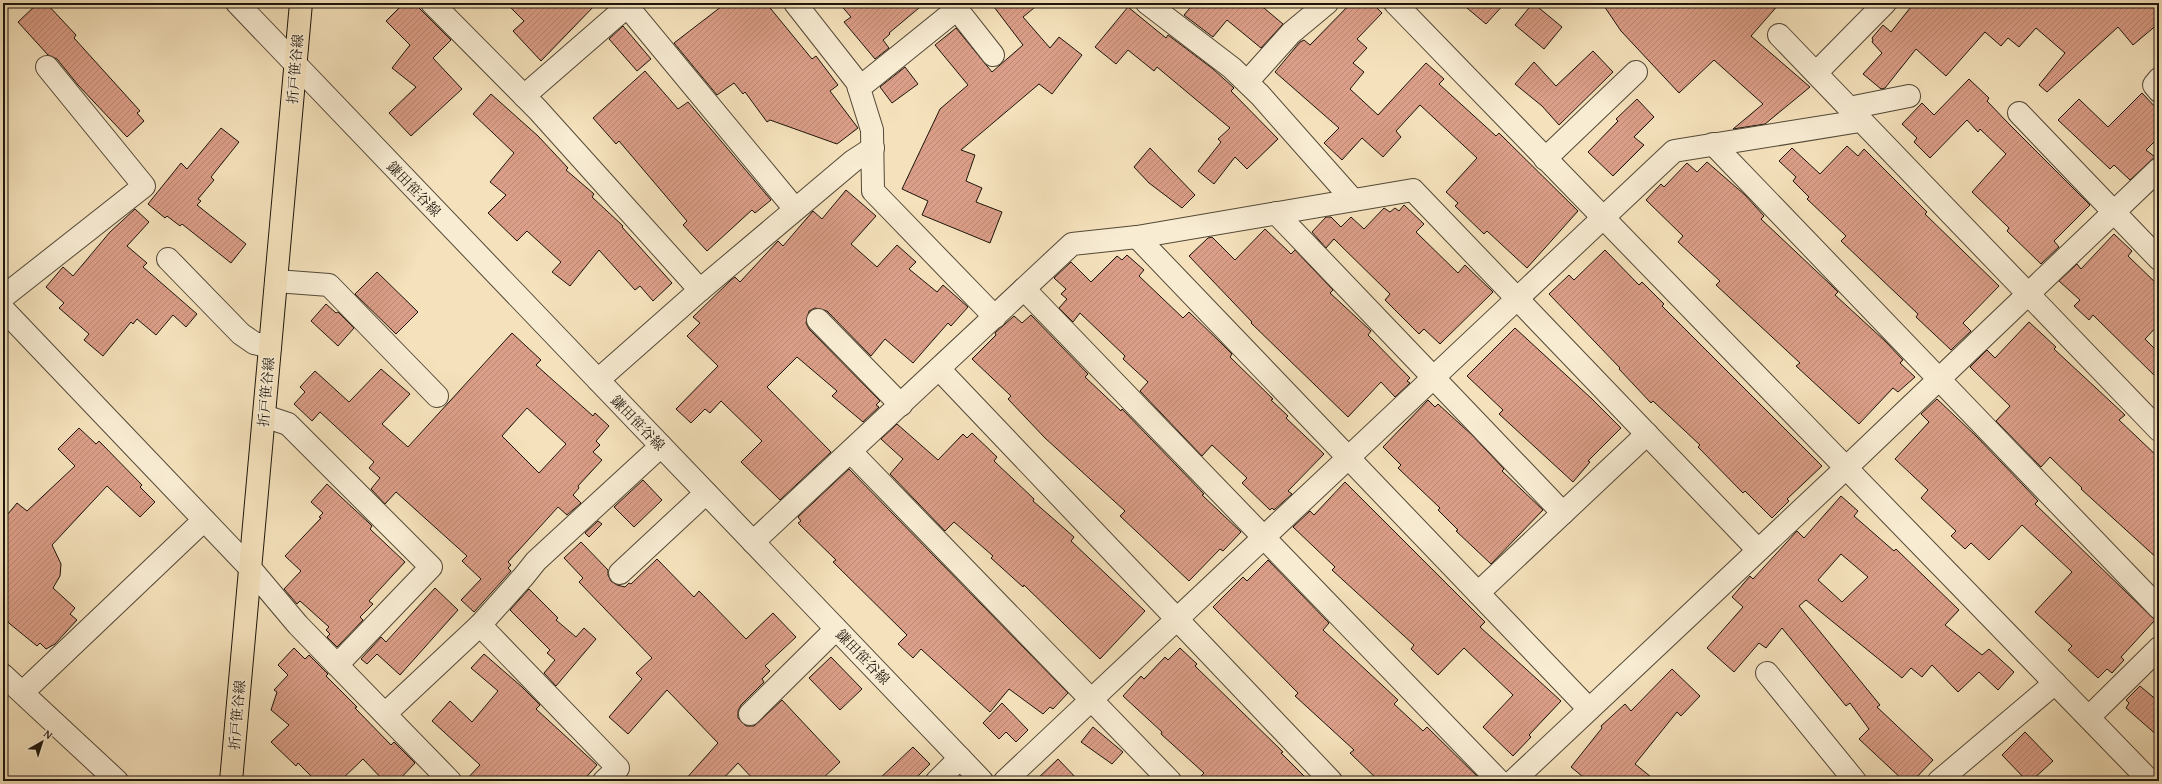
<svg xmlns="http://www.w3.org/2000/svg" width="2162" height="784" font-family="'Gentium Book Plus','Noto Serif JP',serif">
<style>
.building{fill:url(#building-hatch);stroke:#1d150b;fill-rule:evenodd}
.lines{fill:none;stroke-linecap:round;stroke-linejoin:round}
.minor-casing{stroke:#534837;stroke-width:24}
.major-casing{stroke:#1d150b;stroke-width:24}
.minor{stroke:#f8ecd3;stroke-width:22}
.major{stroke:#f5e2bc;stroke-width:22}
.labels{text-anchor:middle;stroke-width:3;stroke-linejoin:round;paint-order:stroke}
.street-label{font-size:14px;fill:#1d150b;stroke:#f8ecd3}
</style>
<defs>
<pattern id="building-hatch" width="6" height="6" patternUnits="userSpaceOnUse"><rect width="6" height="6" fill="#db9e88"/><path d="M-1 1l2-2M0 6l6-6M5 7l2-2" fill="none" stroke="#bc8774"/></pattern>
</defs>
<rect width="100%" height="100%" fill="#f5e2bc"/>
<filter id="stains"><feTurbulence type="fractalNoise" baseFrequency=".005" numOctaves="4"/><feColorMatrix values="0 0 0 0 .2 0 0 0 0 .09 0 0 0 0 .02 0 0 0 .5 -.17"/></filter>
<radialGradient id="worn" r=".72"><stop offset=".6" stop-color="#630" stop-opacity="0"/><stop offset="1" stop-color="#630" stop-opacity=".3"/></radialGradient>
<!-- building -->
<g class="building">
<polygon points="38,3 46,3 76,35 74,38 140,111 137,113 144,121 127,137 78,85 57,59 48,55 18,22"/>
<polygon points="404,3 414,3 451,40 433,58 462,89 411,136 389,113 416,87 392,68 410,45 386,21"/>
<polygon points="506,3 597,3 541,61 513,31 524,21"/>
<polygon points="726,3 766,3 812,59 816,56 838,85 830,91 858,128 837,144 770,120 767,122 745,92 743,94 734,83 717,95 674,43"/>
<polygon points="839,3 925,3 889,33 890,34 883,40 889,48 875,59 844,22 851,17"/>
<polygon points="991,3 1040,3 1023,17 1050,48 1059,37 1082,55 1052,94 1039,84 961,150 975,155 966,181 982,188 976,202 1002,212 990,243 922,215 928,201 902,189 940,109 968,85 935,45 956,28 992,72 1023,45"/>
<polygon points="1194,3 1258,3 1283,24 1261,48 1227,20 1213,37 1184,15"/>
<polygon points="1351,3 1372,3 1382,13 1357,39 1367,48 1353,63 1364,72 1350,89 1378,115 1426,63 1444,79 1439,84 1496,136 1499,133 1578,211 1527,268 1487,231 1484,234 1455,206 1458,203 1446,192 1477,158 1420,105 1396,131 1401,137 1383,157 1362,138 1342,160 1324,143 1339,128 1275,72 1300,42 1304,40 1310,45"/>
<polygon points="1461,3 1505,3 1486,24"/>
<polygon points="1533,3 1562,27 1544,49 1515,25"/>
<polygon points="1602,3 1780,3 1751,36 1810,87 1765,124 1733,129 1763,104 1714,60 1679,93 1621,31"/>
<polygon points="1914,3 2159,3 2159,23 2133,45 2118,27 2047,92 2039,85 2065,53 2036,28 2019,47 2008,38 2001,46 1985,32 1946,76 1916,49 1885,88 1881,89 1863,74 1882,53 1872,42 1873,40 1872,38 1883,25 1891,32"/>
<polygon points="1128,7 1166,38 1168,35 1213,69 1234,88 1231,91 1278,139 1247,169 1235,157 1214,184 1198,171 1221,142 1218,139 1230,128 1157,67 1154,71 1128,50 1116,64 1095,47"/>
<polygon points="623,26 651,59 637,71 609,39"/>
<polygon points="1593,51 1613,72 1559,125 1542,106 1515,84 1534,62 1556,86"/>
<polygon points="905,67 918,84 892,103 880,87"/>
<polygon points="645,71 678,109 688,102 771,200 755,213 752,210 707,251 683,225 687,221 619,141 616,144 593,118"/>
<polygon points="1969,79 1989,98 1987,101 2009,124 2090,205 2054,241 2059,247 2041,264 2007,231 2009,228 1972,192 2006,154 1980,129 1978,132 1967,120 1930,158 1914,142 1917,138 1902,124 1922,103 1934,115"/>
<polygon points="2142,93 2159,111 2159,137 2146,150 2155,157 2130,180 2114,165 2110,169 2058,120 2079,99 2108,127"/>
<polygon points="491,94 538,136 568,168 566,170 594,194 592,197 623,226 622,227 672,283 653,301 640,286 635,290 599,250 570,286 552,272 561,262 527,231 517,241 488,213 506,195 490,182 514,153 473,114"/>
<polygon points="1637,99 1654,117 1634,137 1644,145 1613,176 1588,152 1618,121 1616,119"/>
<polygon points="221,128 239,142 211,177 214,180 198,199 201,201 197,205 246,244 231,263 182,224 180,226 167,216 165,218 148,204 181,163 187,169"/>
<polygon points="1847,146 1858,156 1864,149 1927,212 1925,214 1999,286 1963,323 1971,331 1951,350 1916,317 1918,314 1841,241 1846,236 1807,199 1809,197 1793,181 1796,177 1779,161 1792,148 1820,174"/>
<polygon points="1150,148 1195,195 1182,208 1149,183 1134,167"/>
<polygon points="1707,162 1745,195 1764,216 1761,219 1831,285 1838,292 1835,295 1885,341 1903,360 1900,363 1915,377 1898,392 1893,388 1859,424 1796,366 1800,363 1716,285 1720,281 1678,242 1683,236 1646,200 1661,184 1664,187 1687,163 1697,172"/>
<polygon points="846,190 876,216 851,244 877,267 897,245 916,262 909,269 937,292 943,285 968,307 951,326 948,323 913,363 885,339 871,356 827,311 815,308 809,311 806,323 809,329 880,401 876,405 879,407 863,422 832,396 837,391 797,357 767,387 831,452 780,500 741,462 762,441 721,401 710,413 705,409 691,423 676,409 718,366 687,336 700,323 693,317 731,280 735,277 740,282 778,241 783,246 813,211 822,219"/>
<polygon points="1404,205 1424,224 1416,232 1458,273 1465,265 1493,292 1440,344 1424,329 1419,334 1385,300 1390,294 1334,239 1326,248 1312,232 1326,217 1331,217 1341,227 1351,217 1364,229 1384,208 1390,212 1395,208 1399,211"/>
<polygon points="135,209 149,222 127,246 147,263 143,267 197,314 186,327 173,315 156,335 137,319 133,324 131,322 103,356 84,340 89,334 59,308 64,303 46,287 63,267 73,276 110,232"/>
<polygon points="1265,229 1291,254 1295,250 1333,290 1330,293 1371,331 1368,335 1410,378 1407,381 1410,383 1395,397 1381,382 1348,417 1251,323 1252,322 1189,256 1208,238 1212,237 1235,260"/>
<polygon points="2114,234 2132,251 2128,256 2159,286 2159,324 2145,339 2159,353 2159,380 2093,315 2089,320 2074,306 2080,300 2059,281 2077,264 2081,269"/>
<polygon points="1605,250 1639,285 1642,282 1664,304 1662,306 1822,466 1787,499 1789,501 1772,518 1745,491 1743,493 1698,447 1700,445 1653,401 1651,403 1619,369 1620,368 1549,294 1569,275 1574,280"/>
<polygon points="1127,255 1144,270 1139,276 1183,318 1189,312 1220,342 1232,354 1230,357 1273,399 1271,400 1288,416 1286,418 1324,454 1288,491 1292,494 1274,510 1272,508 1270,510 1242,483 1247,478 1212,445 1202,456 1140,391 1148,382 1123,359 1125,356 1080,313 1073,322 1059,308 1067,299 1061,294 1066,289 1054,278 1071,262 1091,282 1117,256 1122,260"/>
<polygon points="377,272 418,312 396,334 355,294"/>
<polygon points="326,304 336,313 338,312 354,328 338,346 311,321"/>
<polygon points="1031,315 1088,374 1085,377 1121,411 1122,409 1204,494 1202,495 1241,532 1223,551 1220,549 1189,581 1120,516 1125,511 1045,438 1008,399 1011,396 972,359 996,335 995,333 1014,316 1022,323"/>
<polygon points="2029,322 2056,347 2054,349 2125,415 2119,420 2159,458 2159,560 2081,489 2082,488 2050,457 2041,467 1996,421 2010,406 1970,367 1987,350 1995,358"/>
<polygon points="1515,328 1592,399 1621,428 1588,461 1590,462 1573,482 1499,414 1503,410 1467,376"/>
<path d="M512 333 541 360 536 365 593 416 595 413 609 426 596 441 600 445 593 452 602 460 578 486 579 488 573 495 581 503 567 515 558 507 508 562 511 565 508 568 511 571 474 612 461 600 481 579 462 561 467 556 396 492 385 504 371 489 380 478 369 468 374 462 320 412 312 421 294 404 305 392 300 387 315 371 349 402 381 369 410 394 382 424 408 447ZM527 408 566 444 539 473 502 436Z"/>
<polygon points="1937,399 1976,436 2024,486 2038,501 2035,504 2155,620 2121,657 2124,660 2112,673 2107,669 2098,678 2068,650 2072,646 2035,612 2072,572 2022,525 1989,560 1971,543 1965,549 1951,536 1956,531 1921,498 1928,490 1895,459 1929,422 1921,414"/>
<polygon points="1428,400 1435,407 1438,404 1472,435 1504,469 1502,471 1543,510 1491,564 1456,531 1458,530 1438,510 1440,508 1398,468 1401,465 1383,447"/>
<polygon points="897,424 938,460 963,434 967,438 972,433 997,457 994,461 1034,499 1033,501 1074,537 1071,541 1145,611 1100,659 1024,585 1023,587 991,558 993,556 954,522 945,531 890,474 903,459 881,439"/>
<polygon points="79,428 96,444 99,441 142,485 140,487 155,502 140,517 107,486 52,545 61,564 60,576 53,588 75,608 70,614 77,620 55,644 46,649 40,643 37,646 10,624 3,616 3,520 17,503 27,511 75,466 58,449"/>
<polygon points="849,469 1068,693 1053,709 1050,707 1043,714 1009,689 990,712 921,649 913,658 898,644 907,635 833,562 836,560 798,523 801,521 798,517"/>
<polygon points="643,480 662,500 634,527 614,507"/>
<polygon points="1345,482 1485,622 1480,627 1561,701 1529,735 1531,737 1513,756 1483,727 1513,695 1464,648 1438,675 1411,649 1414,645 1332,570 1335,567 1293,527 1310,511 1314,515"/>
<polygon points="327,484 368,522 372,526 370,529 405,562 369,601 373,604 360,617 363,620 337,647 327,637 330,634 326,630 329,627 300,601 297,604 284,589 301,571 285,556 321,518 319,517 323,513 311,502"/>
<path d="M1841 496 1858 511 1854 516 1894 551 1896 549 1959 610 1945 625 1982 655 1989 649 2014 672 1998 690 1979 672 1958 692 1932 665 1922 677 1911 668 1902 678 1806 600 1799 606 1880 705 1877 707 1933 760 1913 781H1904L1859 739 1869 729 1850 703 1846 706 1782 628 1766 648 1759 643 1734 672 1707 648 1743 607 1732 597 1750 576 1753 579 1797 531 1804 538ZM1841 554 1868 577 1842 602 1818 580Z"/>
<polygon points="598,521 602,524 589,537 585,533"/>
<polygon points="581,542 608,570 608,575 611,581 617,585 625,587 629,583 631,584 657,559 694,597 699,591 746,639 773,613 796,637 765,666 770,671 762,679 764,682 741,705 738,711 738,718 746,726 754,726 782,700 840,762 820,781 755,781 738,763 721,781 684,781 718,743 667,690 628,734 609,717 642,679 636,673 652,658 579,582 583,578 564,558"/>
<polygon points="1268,560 1329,623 1323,630 1398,700 1394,704 1423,731 1427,727 1482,781 1379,781 1350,753 1354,750 1295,696 1298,693 1213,607 1243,577 1247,581"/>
<polygon points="435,588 458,610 400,675 377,654 367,664 361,659 381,637 386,642"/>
<polygon points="529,589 558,618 556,620 576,637 584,628 596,639 556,686 544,673 555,660 547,653 550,650 510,610"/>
<polygon points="294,648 305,659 309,655 328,674 326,676 357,707 355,708 391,745 394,742 415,763 398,781 384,781 363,759 340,781 316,781 298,763 296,766 271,742 289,725 271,710 277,692 274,690 288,675 278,665"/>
<polygon points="1180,648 1197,664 1195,666 1283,752 1281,753 1309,781 1196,781 1204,773 1161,734 1162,732 1123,696 1141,676 1144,679 1165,657 1168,660"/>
<polygon points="484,654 522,687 540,705 536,709 597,765 583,781 465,781 480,765 432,721 450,701 472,722 498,691 471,668"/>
<polygon points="831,657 862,689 840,710 809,678"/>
<polygon points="1672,669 1700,696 1681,716 1677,712 1635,764 1656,781 1588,781 1571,767 1602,728 1601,726 1625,704 1631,711"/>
<polygon points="2140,686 2159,702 2159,737 2126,708 2129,703 2126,700"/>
<polygon points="1002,703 1028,730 1016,742 1006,732 999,739 983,723"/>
<polygon points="1093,727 1123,752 1112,764 1081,742"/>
<polygon points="2025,732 2053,761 2031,781 2027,781 2002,755"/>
<polygon points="913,747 930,764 913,781 877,781"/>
<polygon points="1058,759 1079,781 1035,781"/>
</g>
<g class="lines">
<defs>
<g id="minor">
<polyline points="237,3 982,781"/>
<polyline points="432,3 538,110 700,290"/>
<polyline points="795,3 857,82 872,130 873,191 995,317"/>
<polyline points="952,3 993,55"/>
<polyline points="1147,3 1232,68 1260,95 1353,200"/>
<polyline points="1395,3 2150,781"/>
<polyline points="627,6 795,209"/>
<polyline points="1779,35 2159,430"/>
<polyline points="1816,73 1885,3"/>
<polyline points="2159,79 2154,85 2159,91"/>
<polyline points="1247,82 1291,33 1327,3"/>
<polyline points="859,88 957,9"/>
<polyline points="524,96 631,3"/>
<polyline points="1849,108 1909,96"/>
<polyline points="2019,113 2159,259"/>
<polyline points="1713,144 2159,608"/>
<polyline points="1545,159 1636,72"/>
<polyline points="1276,213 1563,513"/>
<polyline points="1137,237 1589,709"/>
<polyline points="168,259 241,334 254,343 270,347"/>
<polyline points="276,281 329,285 437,396"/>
<polyline points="1024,289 1499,781"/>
<polyline points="3,297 144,186 47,67"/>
<polyline points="3,309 250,568 298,625 450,781"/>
<polyline points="818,320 901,405"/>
<polyline points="939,369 1331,781"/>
<polyline points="598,380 700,290 853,161 873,148"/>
<polyline points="264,416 288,424 431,567 337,665"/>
<polyline points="851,452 1170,781"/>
<polyline points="753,542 1072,244 1137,237 1413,190 1758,550"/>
<polyline points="620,573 706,493"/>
<polyline points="1478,593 1647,434"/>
<polyline points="480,625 524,576 536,561 661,446"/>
<polyline points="1767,673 1855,781"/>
<polyline points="3,675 117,781"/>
<polyline points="23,692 204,520"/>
<polyline points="385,714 480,625 618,768 604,781"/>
<polyline points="750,714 836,629"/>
<polyline points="2089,717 2159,648"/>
<polyline points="937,781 960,758"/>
<polyline points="1005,781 1674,151 1860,121"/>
<polyline points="1513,781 1847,467 2159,169"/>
<polyline points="1939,781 2055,683"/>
</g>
<polyline id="major" points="231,781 301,3"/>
</defs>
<!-- minor casing -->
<use href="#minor" class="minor-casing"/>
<!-- major casing -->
<use href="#major" class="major-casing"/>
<!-- minor -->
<use href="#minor" class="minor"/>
<!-- major -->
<use href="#major" class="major"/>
</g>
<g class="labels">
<!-- street labels -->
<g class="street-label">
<text transform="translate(295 69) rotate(-85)" y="5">折戸笹谷線</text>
<text transform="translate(414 189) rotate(46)" y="5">鎌田笹谷線</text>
<text transform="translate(266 392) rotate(-85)" y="5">折戸笹谷線</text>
<text transform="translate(638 423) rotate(46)" y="5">鎌田笹谷線</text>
<text transform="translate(863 657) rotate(46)" y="5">鎌田笹谷線</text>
<text transform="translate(237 715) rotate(-85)" y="5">折戸笹谷線</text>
</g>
</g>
<!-- margin -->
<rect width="2162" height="784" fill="none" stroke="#f5e2bc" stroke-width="16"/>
<rect x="4" y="4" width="2154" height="776" fill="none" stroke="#1d150b" stroke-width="2"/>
<rect x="8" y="8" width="2146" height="768" fill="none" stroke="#1d150b"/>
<!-- north arrow -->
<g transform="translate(42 742) rotate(39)" stroke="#f8ecd3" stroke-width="3" paint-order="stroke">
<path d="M0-3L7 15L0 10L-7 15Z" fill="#1d150b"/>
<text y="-6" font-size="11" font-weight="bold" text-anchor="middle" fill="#1d150b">N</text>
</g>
<rect width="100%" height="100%" filter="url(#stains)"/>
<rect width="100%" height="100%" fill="url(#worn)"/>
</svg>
